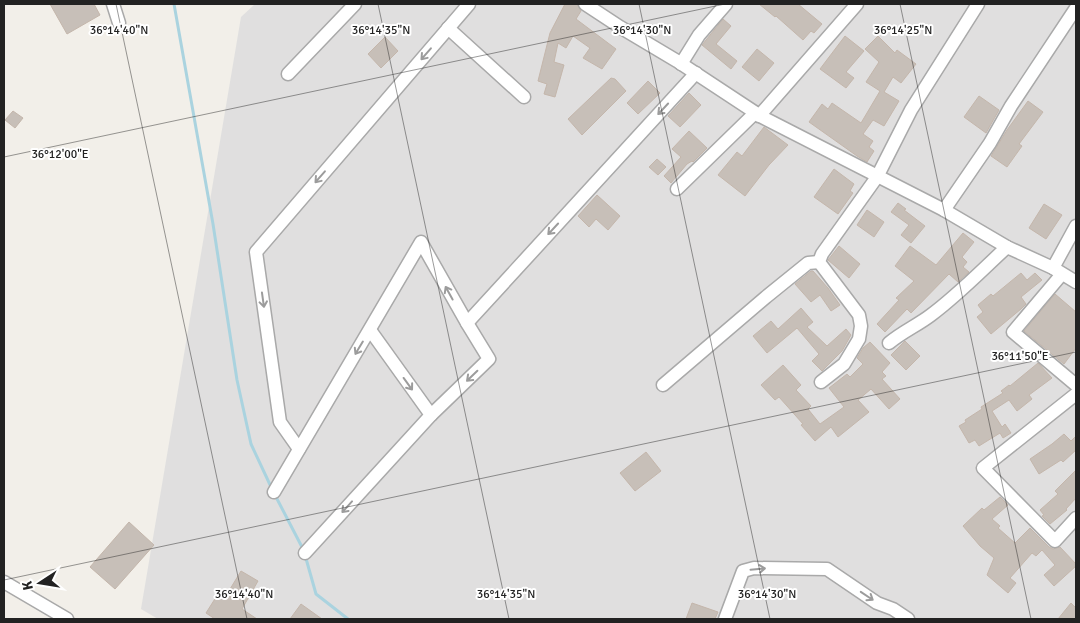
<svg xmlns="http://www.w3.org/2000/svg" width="1080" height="623" font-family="Signika,sans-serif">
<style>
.residential{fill:#e0dfdf}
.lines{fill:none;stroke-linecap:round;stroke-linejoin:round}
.stream{stroke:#aad3df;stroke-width:3}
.building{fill:#c7bfb8;stroke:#c4b6ab}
.minor-casing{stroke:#a9a9a9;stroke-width:15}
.minor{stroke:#fff;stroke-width:12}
.oneway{stroke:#9c9c9c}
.ticks{fill:none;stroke:#222;stroke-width:1;stroke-opacity:0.45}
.ticks-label{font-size:12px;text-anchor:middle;fill:#222;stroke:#fff;stroke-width:4;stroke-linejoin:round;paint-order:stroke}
</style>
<rect width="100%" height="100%" fill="#f2efe9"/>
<!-- residential -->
<polygon class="residential" points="255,4 1076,4 1076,619 158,619 141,609 241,17"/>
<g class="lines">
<!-- stream -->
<g class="stream">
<polyline points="174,4 213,224 237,380 251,444 272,489"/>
<polyline points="275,495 303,549"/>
<polyline points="305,555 316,594 348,619"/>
</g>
</g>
<!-- building -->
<g class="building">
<polygon points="50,4 94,4 100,15 67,34"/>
<polygon points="565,4 577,4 581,11 576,19 616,49 602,69 583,58 590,48 573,36 566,48 558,43 554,62 564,65 555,97 544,94 547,84 538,81 550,33"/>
<polygon points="759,4 798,4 822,24 814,33 811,31 803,40 776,16 775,17"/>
<polygon points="723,19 731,26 716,44 737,61 731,69 702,45"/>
<polygon points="845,36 864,51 846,72 854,78 846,88 820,69"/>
<polygon points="878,36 895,53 897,50 916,64 901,83 893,77 884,92 899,101 884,126 873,120 863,134 873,141 869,147 874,151 867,162 857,156 809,122 822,104 828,109 832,103 861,123 880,91 866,82 879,62 865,49"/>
<polygon points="385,37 398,51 381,68 368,54"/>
<polygon points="757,49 774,63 759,81 742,67"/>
<polygon points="611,78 615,79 626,91 582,135 568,119"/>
<polygon points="648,81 660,93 638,114 627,103"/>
<polygon points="689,93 701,105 680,127 668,116"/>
<polygon points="979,96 999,110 986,133 964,117"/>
<polygon points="1028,101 1043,112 1019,144 1022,146 1007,167 991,156 1007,130"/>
<polygon points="13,111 23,118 15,128 5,120"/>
<polygon points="764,127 788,145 769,165 745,196 718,175 737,152 742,156"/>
<polygon points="689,131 707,148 693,162 692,161 687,164 671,183 664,176 681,157 672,149"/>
<polygon points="657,159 666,167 658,175 649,167"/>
<polygon points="834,169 854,184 850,191 853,193 838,214 814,197"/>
<polygon points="597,195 620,216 608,230 596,219 589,227 578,216"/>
<polygon points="898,203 906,209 904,210 925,226 911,243 901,235 909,225 891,212"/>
<polygon points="1044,204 1062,215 1046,239 1029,228"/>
<polygon points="867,210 884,222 874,237 857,225"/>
<polygon points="963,233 974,242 962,257 967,262 963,267 969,272 958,282 949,274 911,313 907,309 885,332 877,324 899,300 896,298 914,281 895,266 910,246 936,265"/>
<polygon points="839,246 860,264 849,278 828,260"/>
<polygon points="811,271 813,271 828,288 840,305 831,311 820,295 811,302 795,284"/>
<polygon points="1021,273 1027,280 1035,273 1042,280 1021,297 1026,304 1021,309 991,334 977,317 983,312 978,305 991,294 993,296"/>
<polygon points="1055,294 1076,312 1076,348 1064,364 1024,331"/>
<polygon points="801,308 813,322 807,327 827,346 846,329 851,335 842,351 822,371 812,361 819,354 797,328 767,353 753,336 771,321 778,329"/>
<polygon points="905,341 920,356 906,370 891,355"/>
<polygon points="870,342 890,363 882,372 886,376 882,379 900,399 889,409 871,389 858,400 869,412 838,437 831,427 815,441 801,425 803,424 779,397 775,400 761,385 783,365 801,385 796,390 811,406 808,409 820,424 844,407 829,388 847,374 850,377 863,364 857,358 863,348"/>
<polygon points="1038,363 1052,378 1029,395 1032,399 1017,411 1009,400 992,411 1002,427 1005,424 1011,433 1003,438 1000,433 979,446 975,440 969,443 959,426 966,422 965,420 982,409 981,407 1003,393 1001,391 1009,385 1010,386"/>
<polygon points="1064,434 1071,441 1076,436 1076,450 1063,462 1061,460 1039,474 1030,459 1052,444"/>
<polygon points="646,452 661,471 635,491 620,473"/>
<polygon points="1076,470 1076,498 1066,509 1067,510 1050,524 1042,516 1044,515 1040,510 1058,494 1055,491"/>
<polygon points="1000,497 1008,505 992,519 1000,526 998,528 1015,543 1030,528 1049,547 1053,549 1060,547 1076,564 1076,566 1054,586 1044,575 1055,565 1042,550 1036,556 1032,553 1010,578 1016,583 1008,593 987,575 994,558 980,546 963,526 982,508 984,510"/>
<polygon points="129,522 154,545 115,589 90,567"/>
<polygon points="241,571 258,581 242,609 257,619 215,619 206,613 218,594 224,599"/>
<polygon points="692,603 718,612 715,619 686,619"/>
<polygon points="1071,603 1076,608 1076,619 1058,619"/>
<polygon points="301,604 322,619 290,619"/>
</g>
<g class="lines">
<defs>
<g id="minor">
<polyline points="113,4 119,23"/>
<polyline points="585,4 620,27 677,61 762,117 944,210 1007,247 1053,268 1076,282"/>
<polyline points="448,28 524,97"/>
<polyline points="681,64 699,35 726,4"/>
<polyline points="288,74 355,4"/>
<polyline points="759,116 857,4"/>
<polyline points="677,189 755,113"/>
<polyline points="944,210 990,143 1011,106 1076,8"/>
<polyline points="1053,268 1076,226"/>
<polyline points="1062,274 1013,332 1076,385"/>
<path d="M889 343C902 332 918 325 931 315 958 295 982 270 1007 247"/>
<polyline points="821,382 844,364 859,339 861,326 859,315 819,262 822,254 877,177 911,110 978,4"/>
<polyline points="663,385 766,297 808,263 819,262"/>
<polyline points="1076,394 983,468 1055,541 1076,518"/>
<polyline points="431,415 489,359 467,323"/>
<polyline points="299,449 280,422 256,252 469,4"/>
<polyline points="274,492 421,242 467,323 696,73"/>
<polyline points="305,553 431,415 370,330"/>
<polyline points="4,582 67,619"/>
<polyline points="725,619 743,571 754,568 827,569 877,603 893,609 908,619"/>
</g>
</defs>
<!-- minor casing -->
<use href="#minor" class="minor-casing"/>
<!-- minor -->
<use href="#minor" class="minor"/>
</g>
<!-- one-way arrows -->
<defs><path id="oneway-shaft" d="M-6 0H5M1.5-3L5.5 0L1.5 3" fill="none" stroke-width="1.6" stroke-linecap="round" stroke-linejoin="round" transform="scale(1.25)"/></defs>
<g class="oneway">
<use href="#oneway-shaft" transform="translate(426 54) rotate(131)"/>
<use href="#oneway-shaft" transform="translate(663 109) rotate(133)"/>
<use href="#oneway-shaft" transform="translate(320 177) rotate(131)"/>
<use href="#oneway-shaft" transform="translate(553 229) rotate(133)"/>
<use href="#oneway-shaft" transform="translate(449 293) rotate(-119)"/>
<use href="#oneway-shaft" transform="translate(263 300) rotate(82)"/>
<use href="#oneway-shaft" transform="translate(359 348) rotate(121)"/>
<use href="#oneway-shaft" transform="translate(472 376) rotate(136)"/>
<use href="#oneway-shaft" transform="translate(408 384) rotate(54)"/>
<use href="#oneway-shaft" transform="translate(347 507) rotate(132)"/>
<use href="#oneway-shaft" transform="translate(758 569) rotate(-5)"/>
<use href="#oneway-shaft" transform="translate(867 596) rotate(34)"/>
</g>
<!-- ticks -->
<path class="ticks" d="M116 4 247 619M378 4 509 619M639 4 770 619M900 4 1031 619M4 157 725 4M4 580 1076 352"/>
<g class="ticks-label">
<text x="119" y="34">36°14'40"N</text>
<text x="381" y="34">36°14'35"N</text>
<text x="642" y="34">36°14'30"N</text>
<text x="903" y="34">36°14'25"N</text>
<text x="60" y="158">36°12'00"E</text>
<text x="1020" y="360">36°11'50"E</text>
<text x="244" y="598">36°14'40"N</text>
<text x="506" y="598">36°14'35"N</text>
<text x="767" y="598">36°14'30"N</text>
</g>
<!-- border -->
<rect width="1080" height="623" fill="none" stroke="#222222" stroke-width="10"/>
<!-- north arrow -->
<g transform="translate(40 583) rotate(258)" stroke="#ffffff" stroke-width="4" paint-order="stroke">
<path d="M0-4L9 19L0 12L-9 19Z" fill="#222222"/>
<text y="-8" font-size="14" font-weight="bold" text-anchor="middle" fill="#222222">K</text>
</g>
</svg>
